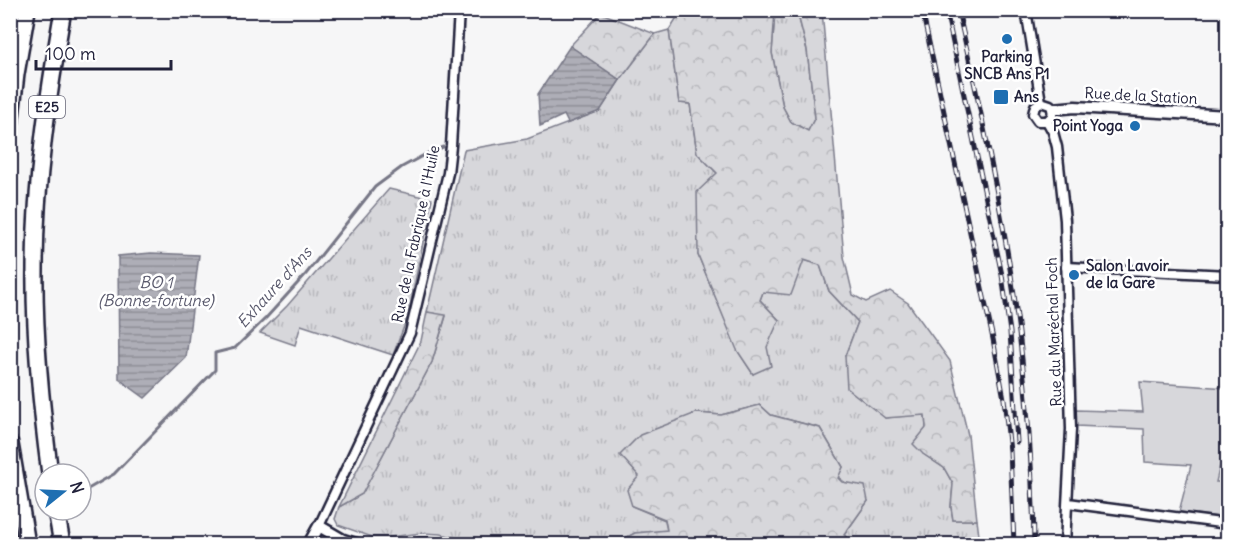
<svg xmlns="http://www.w3.org/2000/svg" width="1238" height="555" font-family="Delius,sans-serif">
<style>
.grass{fill:url(#grass-tufts);stroke:#7c7c8b;stroke-width:1.5}
.forest{fill:url(#forest-crowns);stroke:#7c7c8b;stroke-width:1.5}
.park{fill:#d7d7db;stroke:#7c7c8b;stroke-width:1.5}
.water{fill:url(#water-rules);stroke:#767685;stroke-width:1.5}
.lines{fill:none;stroke-linecap:round;stroke-linejoin:round}
.stream{stroke:#767685;stroke-width:3}
.minor-casing{stroke:#22223b;stroke-width:13}
.tertiary-casing{stroke:#22223b;stroke-width:15}
.motorway-casing{stroke:#22223b;stroke-width:20}
.minor{stroke:#fff;stroke-width:8}
.tertiary{stroke:#fff;stroke-width:10}
.motorway{stroke:#fff;stroke-width:15}
.rail-casing{stroke:#22223b;stroke-width:5}
.rail{stroke:#fff;stroke-width:3;stroke-dasharray:9;stroke-linecap:butt}
.poi-dot{fill:#1f6fb2;stroke:#fff;stroke-width:2}
.labels{text-anchor:middle;stroke-width:5;stroke-linejoin:round;paint-order:stroke}
.shield{fill:#fff;stroke:#646476;stroke-width:1.5}
.shield-label{font-size:14px;font-weight:bold;fill:#22223b}
.poi-label{font-size:15px;font-weight:bold;fill:#22223b;stroke:#fff;text-anchor:start}
.street-label{font-size:15px;fill:#22223b;stroke:#fff}
.water-label{font-size:16px;font-style:italic;fill:#5a5a6d;stroke:#fff}
</style>
<defs>
<pattern id="grass-tufts" width="24" height="20" patternUnits="userSpaceOnUse" patternTransform="scale(1.5)"><rect width="24" height="20" fill="#d7d7db"/><path d="M3 7l-1-3M5 7V3M7 7l1-3M15 17l-1-3M17 17v-4M19 17l1-3" fill="none" stroke="#b8b8bd"/></pattern>
<pattern id="forest-crowns" width="20" height="18" patternUnits="userSpaceOnUse" patternTransform="scale(1.5)"><rect width="20" height="18" fill="#d7d7db"/><path d="M2 6a3 3 0 1 1 6 0M12 15a3 3 0 1 1 6 0" fill="none" stroke="#b8b8bd"/></pattern>
<pattern id="water-rules" width="6" height="5" patternUnits="userSpaceOnUse" patternTransform="scale(1.5)"><rect width="6" height="5" fill="#aeaeb7"/><path d="M0 2.5h6" fill="none" stroke="#8d8d96"/></pattern>
</defs>
<rect width="100%" height="100%" fill="#f6f6f7"/>
<filter id="ink" filterUnits="userSpaceOnUse"><feTurbulence type="fractalNoise" baseFrequency=".0167" numOctaves="2"/><feDisplacementMap in="SourceGraphic" scale="12" xChannelSelector="R" yChannelSelector="G"/><feConvolveMatrix kernelMatrix="1 2 1 2 8 2 1 2 1" color-interpolation-filters="sRGB"/></filter>
<g filter="url(#ink)">
<!-- grass -->
<g class="grass">
<polygon points="775,11 797,11 807,50 815,117 808,131 791,122 783,107 772,53"/>
<polygon points="669,30 679,103 690,104 697,153 717,173 698,255 739,353 753,374 779,320 760,300 763,292 804,260 820,265 829,291 858,322 845,356 885,418 925,414 926,428 923,454 944,468 953,484 951,507 953,520 977,520 980,544 854,544 844,535 868,501 838,477 843,467 820,428 771,415 760,405 721,415 696,413 621,455 639,476 632,506 665,520 667,531 635,533 614,544 483,544 441,534 422,533 390,537 372,537 338,525 335,519 339,507 362,494 432,362 446,316 427,312 464,150 527,139 600,111 620,80 655,34"/>
<polygon points="389,189 432,199 408,316 393,355 301,325 295,345 260,333 287,306"/>
</g>
<!-- forest -->
<g class="forest">
<polygon points="681,11 775,11 772,53 783,107 791,122 808,131 815,117 807,50 797,11 822,11 844,257 853,295 866,302 890,291 908,303 950,361 968,435 977,520 953,520 951,507 953,484 944,468 923,454 913,444 926,428 925,415 885,418 847,388 845,356 858,322 829,291 820,265 804,260 791,295 763,292 760,300 779,320 767,347 771,366 753,374 737,350 698,255 697,192 717,173 697,153 690,104 679,103 669,30"/>
<polygon points="601,13 655,34 620,80 570,46"/>
<polygon points="427,312 446,315 432,362 362,494 339,507 421,341"/>
<polygon points="760,405 771,415 820,428 843,467 838,478 842,482 865,486 868,501 844,535 854,544 614,544 635,533 667,530 665,519 632,506 627,490 639,476 620,455 640,435 696,413 721,415"/>
</g>
<!-- park -->
<polygon class="park" points="1140,382 1227,388 1227,436 1216,482 1226,482 1227,518 1179,512 1191,465 1145,462 1144,429 1076,426 1076,410 1143,412"/>
<!-- water -->
<g class="water">
<polygon points="570,46 620,80 600,111 568,123 564,115 540,126 538,94"/>
<polygon points="151,253 199,255 186,358 145,398 119,379 118,256"/>
</g>
<g class="lines">
<!-- stream -->
<polyline class="stream" points="81,493 114,474 215,370 215,353 235,348 266,318 306,274 375,187 402,167 426,154 443,147"/>
<defs>
<g id="minor">
<polyline points="1026,10 1041,102"/>
<polyline points="1041,102 1035,106 1033,114 1038,121 1047,121"/>
<polyline points="1041,102 1050,105 1053,109 1052,116 1047,121"/>
<polyline points="1047,121 1053,132 1057,147 1065,220 1071,429 1065,544"/>
<polyline points="1066,267 1228,275"/>
<polyline points="1068,503 1228,524"/>
<polyline points="319,526 410,333 448,173 451,146 459,10"/>
</g>
<g id="tertiary">
<polyline points="1053,109 1075,107 1228,116"/>
<polyline points="309,544 319,526 343,540 356,544"/>
<polyline points="419,544 433,544"/>
</g>
<g id="motorway">
<polyline points="10,125 16,74 27,10"/>
<polyline points="10,444 27,544"/>
<path d="M50 474C41 406 34 338 35 269 35 182 48 96 63 10"/>
<polyline points="56,510 62,544"/>
</g>
</defs>
<!-- minor casing -->
<use href="#minor" class="minor-casing"/>
<!-- tertiary casing -->
<use href="#tertiary" class="tertiary-casing"/>
<!-- motorway casing -->
<use href="#motorway" class="motorway-casing"/>
<!-- minor -->
<use href="#minor" class="minor"/>
<!-- tertiary -->
<use href="#tertiary" class="tertiary"/>
<!-- motorway -->
<use href="#motorway" class="motorway"/>
<defs>
<g id="rail">
<polyline points="922,10 993,339 1004,399 1010,451 1014,544"/>
<polyline points="946,10 1002,275 1010,332 1017,442"/>
<path d="M958 10C983 120 1007 230 1020 341 1028 408 1033 476 1034 544"/>
</g>
</defs>
<!-- rail casing -->
<use href="#rail" class="rail-casing"/>
<!-- rail -->
<use href="#rail" class="rail"/>
</g>
</g>
<!-- markers -->
<g class="poi-dot">
<circle cx="1007" cy="39" r="6"/>
<rect x="993" y="89" width="16" height="16" rx="3"/>
<circle cx="1135" cy="126" r="6"/>
<circle cx="1074" cy="275" r="6"/>
</g>
<g class="labels">
<!-- shield labels -->
<rect class="shield" x="29" y="96" width="36" height="22" rx="4.5"/>
<g class="shield-label">
<text x="47" y="112">E25</text>
</g>
<!-- poi labels -->
<g class="poi-label">
<text x="1007" y="62" text-anchor="middle">Parking<tspan x="1007" dy="17">SNCB Ans P1</tspan></text>
<text x="1014" y="102">Ans</text>
<text x="1123" y="131" text-anchor="end">Point Yoga</text>
<text x="1086" y="271">Salon Lavoir<tspan x="1086" dy="17">de la Gare</tspan></text>
</g>
<!-- street labels -->
<g class="street-label">
<text transform="translate(1141 96) rotate(3)" y="5">Rue de la Station</text>
<text transform="translate(416 234) rotate(-78)" y="5">Rue de la Fabrique à l'Huile</text>
<text transform="translate(1054 332) rotate(-92)" y="5">Rue du Maréchal Foch</text>
</g>
<!-- water labels -->
<g class="water-label">
<text x="156" y="288">BO 1<tspan x="156" dy="18">(Bonne-fortune)</tspan></text>
<text transform="translate(274 287) rotate(-48)" y="6">Exhaure d'Ans</text>
</g>
</g>
<!-- margin -->
<rect width="1238" height="555" fill="none" stroke="#fff" stroke-width="36"/>
<rect x="18" y="18" width="1202" height="519" fill="none" stroke="#22223b" stroke-width="2" filter="url(#ink)"/>
<!-- north arrow -->
<g transform="translate(63 492) rotate(72)"><circle r="28" fill="#ffffff" stroke="#a7a7b1" stroke-width="1.5"/>
<path d="M0-4.5L10 22L0 15L-10 22Z" fill="#1f6fb2"/>
<text y="-9" font-size="16" font-weight="bold" text-anchor="middle" fill="#22223b">N</text>
</g>
<!-- scale -->
<path d="M36 60v9h135v-9" fill="none" stroke="#22223b" stroke-width="3"/>
<text x="45" y="60" font-size="18" fill="#22223b" stroke="#ffffff" stroke-width="4.5" paint-order="stroke">100 m</text>
</svg>
